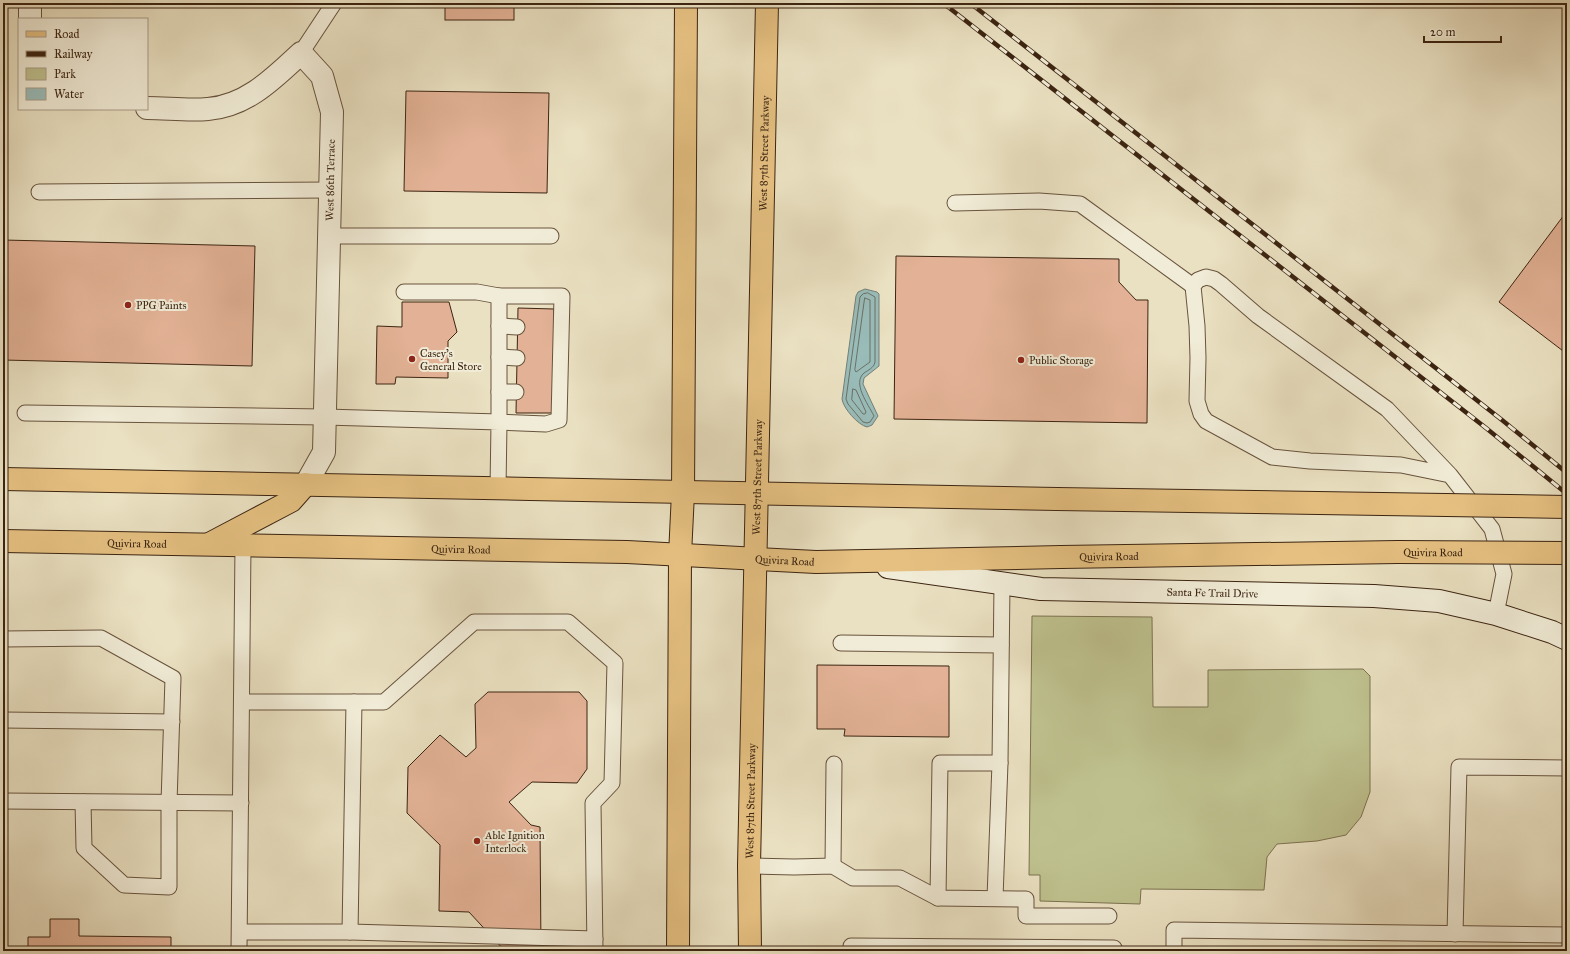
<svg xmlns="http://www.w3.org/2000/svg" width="1570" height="954" font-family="'IM FELL Great Primer',serif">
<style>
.green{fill:#bec18e;stroke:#7d7250}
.water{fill:#99bcb9;stroke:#747f76}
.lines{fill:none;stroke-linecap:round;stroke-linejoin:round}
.shore{stroke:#6a7065;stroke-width:1}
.building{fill:#e3b296;stroke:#3c2411}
.lane-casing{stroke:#68533d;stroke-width:17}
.street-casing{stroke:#68533d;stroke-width:24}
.secondary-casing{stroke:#3c2411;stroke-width:24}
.primary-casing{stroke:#3c2411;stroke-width:24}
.lane{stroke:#f1ecd7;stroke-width:15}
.street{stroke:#f1ecd7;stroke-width:22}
.secondary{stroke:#f1ecd7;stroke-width:22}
.primary{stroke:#e5c081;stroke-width:22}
.rail-casing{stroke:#3c2411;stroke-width:4.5}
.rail{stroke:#f1ecd7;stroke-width:3;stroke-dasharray:9;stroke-linecap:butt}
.primary-bridge-casing{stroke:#3c2411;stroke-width:24;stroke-linecap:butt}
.primary-bridge{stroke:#e5c081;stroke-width:22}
.poi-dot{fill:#8f2418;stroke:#f1ecd7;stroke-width:1.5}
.labels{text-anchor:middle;stroke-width:4;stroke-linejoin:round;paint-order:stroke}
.street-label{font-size:11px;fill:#3c2411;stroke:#f1ecd7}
.poi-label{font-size:11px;fill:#3c2411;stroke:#f1ecd7;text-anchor:start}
</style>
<rect width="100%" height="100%" fill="#eae1c2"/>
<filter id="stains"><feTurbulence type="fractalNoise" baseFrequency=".005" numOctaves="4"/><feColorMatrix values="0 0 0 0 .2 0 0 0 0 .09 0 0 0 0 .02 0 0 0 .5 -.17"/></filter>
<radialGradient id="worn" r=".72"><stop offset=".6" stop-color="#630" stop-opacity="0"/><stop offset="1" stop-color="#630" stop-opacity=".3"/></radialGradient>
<!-- green -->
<polygon class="green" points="1032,616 1152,617 1153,707 1208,707 1208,670 1363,669 1370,676 1370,792 1361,817 1346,835 1317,841 1277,844 1267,857 1264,890 1141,889 1140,904 1040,901 1040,875 1029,875"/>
<!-- water -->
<path class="water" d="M865 289 877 292 879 294V366L864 378 863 384 878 416 872 425 867 427C858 425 843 408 842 399L856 296 858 292Z"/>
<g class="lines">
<!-- shore -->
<g class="shore">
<path d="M868 293 875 297V362C874 368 868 370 864 373 852 383 868 404 874 416L870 422 867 423 863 422 848 404 846 399 860 297 863 294Z"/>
<polygon points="865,298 870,300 870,362 856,372 855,370"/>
<polygon points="853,389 856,390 866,412 865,414 863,414 852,400"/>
</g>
</g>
<!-- building -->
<g class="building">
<rect x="445" y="3" width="69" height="17"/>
<polygon points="406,91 549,93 547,193 404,191"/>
<polygon points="1567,211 1567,354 1499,302"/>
<polygon points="3,240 255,246 252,366 3,360"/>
<polygon points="896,256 1119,259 1119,282 1136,300 1148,300 1147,423 894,419"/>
<polygon points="402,302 449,302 457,332 448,341 448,378 396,377 395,384 376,384 377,326 402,327"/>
<polygon points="518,308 554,309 553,413 516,413"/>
<polygon points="817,665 949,666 949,737 844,736 845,729 817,729"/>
<polygon points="488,692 579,692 587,701 587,769 577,783 532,782 509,802 531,825 540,827 541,951 505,951 469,912 439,911 440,845 407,813 408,767 440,735 466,757 476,748 475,704"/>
<polygon points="50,919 79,919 79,936 171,937 171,951 28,951 28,937 50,937"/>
</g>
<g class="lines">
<defs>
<g id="lane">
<polyline points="301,53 334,3"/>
<polyline points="39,192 330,190"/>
<polyline points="955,203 1039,201 1080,204 1193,286"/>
<polyline points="329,236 551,236"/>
<polyline points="404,292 477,292 499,296"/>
<polygon points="499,296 562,296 559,420 546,424 499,422"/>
<polyline points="499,326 517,327"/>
<polyline points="499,357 517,358"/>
<polyline points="499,392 516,392"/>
<polyline points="25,413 325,417 499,422 498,489"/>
<polyline points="1450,475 1387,409 1258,316 1221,284 1214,279 1206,277 1198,280 1193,286 1197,326 1198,358 1197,401 1201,414 1206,421 1272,457 1310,461 1401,465 1450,475 1492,529 1504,574 1496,614"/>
<polyline points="3,639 101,638 173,678 169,803 169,887 124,885 84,848 83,802"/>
<polyline points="841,643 1001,645"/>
<polyline points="242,702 384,702 474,622 568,622 615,663 612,783 593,803 595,951"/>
<polyline points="3,720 172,722"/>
<polyline points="3,801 241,803"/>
<polyline points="749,866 794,867 833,866 853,878 900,878 938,898 1026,899 1026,916 1109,916"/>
<polyline points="833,866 834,764"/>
<polyline points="938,898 940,763 1000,763 1002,583"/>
<polyline points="995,898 1000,763"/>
<polyline points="240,932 350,932 354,702"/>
<polyline points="350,932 595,939"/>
<polyline points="1455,934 1459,767 1567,768"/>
<polyline points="851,946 1114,948"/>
<polyline points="239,951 243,545"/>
<polyline points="1174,951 1174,930 1567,935"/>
</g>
<g id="street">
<polyline points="30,19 30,3"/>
<path d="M147 108C167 108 188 111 208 109 247 106 274 78 301 53L322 76 332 112 324 452 306 484"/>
</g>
<g id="secondary">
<path id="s1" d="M888 567 1041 589 1374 596 1439 601 1496 614 1552 632 1567 639"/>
</g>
<g id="primary">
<path d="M3 479C354 485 706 493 1057 499"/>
<path id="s2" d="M3 541 627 552 816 562 1061 557"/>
<polyline points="211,543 291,501 306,484"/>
<polyline points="678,951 680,555 683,493 686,3"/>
<path id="s3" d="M750 951 749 866 767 3"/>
</g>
</defs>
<!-- lane casing -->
<use href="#lane" class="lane-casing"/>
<!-- street casing -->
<use href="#street" class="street-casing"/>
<!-- secondary casing -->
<use href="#secondary" class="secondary-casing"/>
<!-- primary casing -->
<use href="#primary" class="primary-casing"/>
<!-- lane -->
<use href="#lane" class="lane"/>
<!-- street -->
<use href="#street" class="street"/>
<!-- secondary -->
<use href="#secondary" class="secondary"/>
<!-- primary -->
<use href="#primary" class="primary"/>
<defs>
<g id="rail">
<polyline points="943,3 1486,428 1567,494"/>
<polyline points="970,3 1502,420 1567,473"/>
</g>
</defs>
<!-- rail casing -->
<use href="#rail" class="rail-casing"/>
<!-- rail -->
<use href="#rail" class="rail"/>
<defs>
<g id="primary-bridge">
<polyline points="1057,499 1567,507"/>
<path id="s4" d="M1061 557 1398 552 1567 553"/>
</g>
</defs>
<!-- primary-bridge casing -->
<use href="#primary-bridge" class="primary-bridge-casing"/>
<!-- primary-bridge -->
<use href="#primary-bridge" class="primary-bridge"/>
</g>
<!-- markers -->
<g class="poi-dot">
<circle cx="128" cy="305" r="4"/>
<circle cx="412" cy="359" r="4"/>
<circle cx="1021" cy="360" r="4"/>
<circle cx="477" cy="841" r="4"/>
</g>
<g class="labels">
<!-- street labels -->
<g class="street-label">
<text dy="4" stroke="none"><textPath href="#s3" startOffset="798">West 87th Street Parkway</textPath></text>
<text transform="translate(330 180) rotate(-89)" y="4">West 86th Terrace</text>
<text dy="4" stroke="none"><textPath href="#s3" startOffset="474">West 87th Street Parkway</textPath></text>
<text dy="4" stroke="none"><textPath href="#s2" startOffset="134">Quivira Road</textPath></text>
<text dy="4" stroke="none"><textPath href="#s2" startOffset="458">Quivira Road</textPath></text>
<text dy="4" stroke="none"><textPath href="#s4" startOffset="372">Quivira Road</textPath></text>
<text dy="4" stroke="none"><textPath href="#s4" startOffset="48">Quivira Road</textPath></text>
<text dy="4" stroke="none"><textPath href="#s2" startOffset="782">Quivira Road</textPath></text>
<text dy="4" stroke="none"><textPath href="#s1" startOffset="326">Santa Fe Trail Drive</textPath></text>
<text dy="4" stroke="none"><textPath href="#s3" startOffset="150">West 87th Street Parkway</textPath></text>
</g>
<!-- poi labels -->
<g class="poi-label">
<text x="136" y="309">PPG Paints</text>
<text x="420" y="357">Casey's<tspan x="420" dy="13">General Store</tspan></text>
<text x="1029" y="364">Public Storage</text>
<text x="485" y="839">Able Ignition<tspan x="485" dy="13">Interlock</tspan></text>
</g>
</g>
<!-- margin -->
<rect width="1570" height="954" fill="none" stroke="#eae1c2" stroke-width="16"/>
<rect x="4" y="4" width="1562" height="946" fill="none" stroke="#3c2411" stroke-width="2"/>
<rect x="8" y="8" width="1554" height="938" fill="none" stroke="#3c2411"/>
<!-- legend -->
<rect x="18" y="18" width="130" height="92" fill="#f1ecd7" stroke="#a99c88"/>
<rect x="26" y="31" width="20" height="6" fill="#e5c081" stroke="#a99c88"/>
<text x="54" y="38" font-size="12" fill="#3c2411">Road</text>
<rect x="26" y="51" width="20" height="6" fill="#3c2411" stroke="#a99c88"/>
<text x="54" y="58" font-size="12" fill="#3c2411">Railway</text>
<rect x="26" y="68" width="20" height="12" fill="#bec18e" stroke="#a99c88"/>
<text x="54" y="78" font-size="12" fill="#3c2411">Park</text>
<rect x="26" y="88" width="20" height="12" fill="#99bcb9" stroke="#a99c88"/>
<text x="54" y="98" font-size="12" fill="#3c2411">Water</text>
<!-- scale -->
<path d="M1424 36v6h77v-6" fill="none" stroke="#3c2411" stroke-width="2"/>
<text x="1430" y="36" font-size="12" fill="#3c2411" stroke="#f1ecd7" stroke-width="3" paint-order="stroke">20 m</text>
<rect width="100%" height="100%" filter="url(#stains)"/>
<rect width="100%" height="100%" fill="url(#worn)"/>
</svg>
